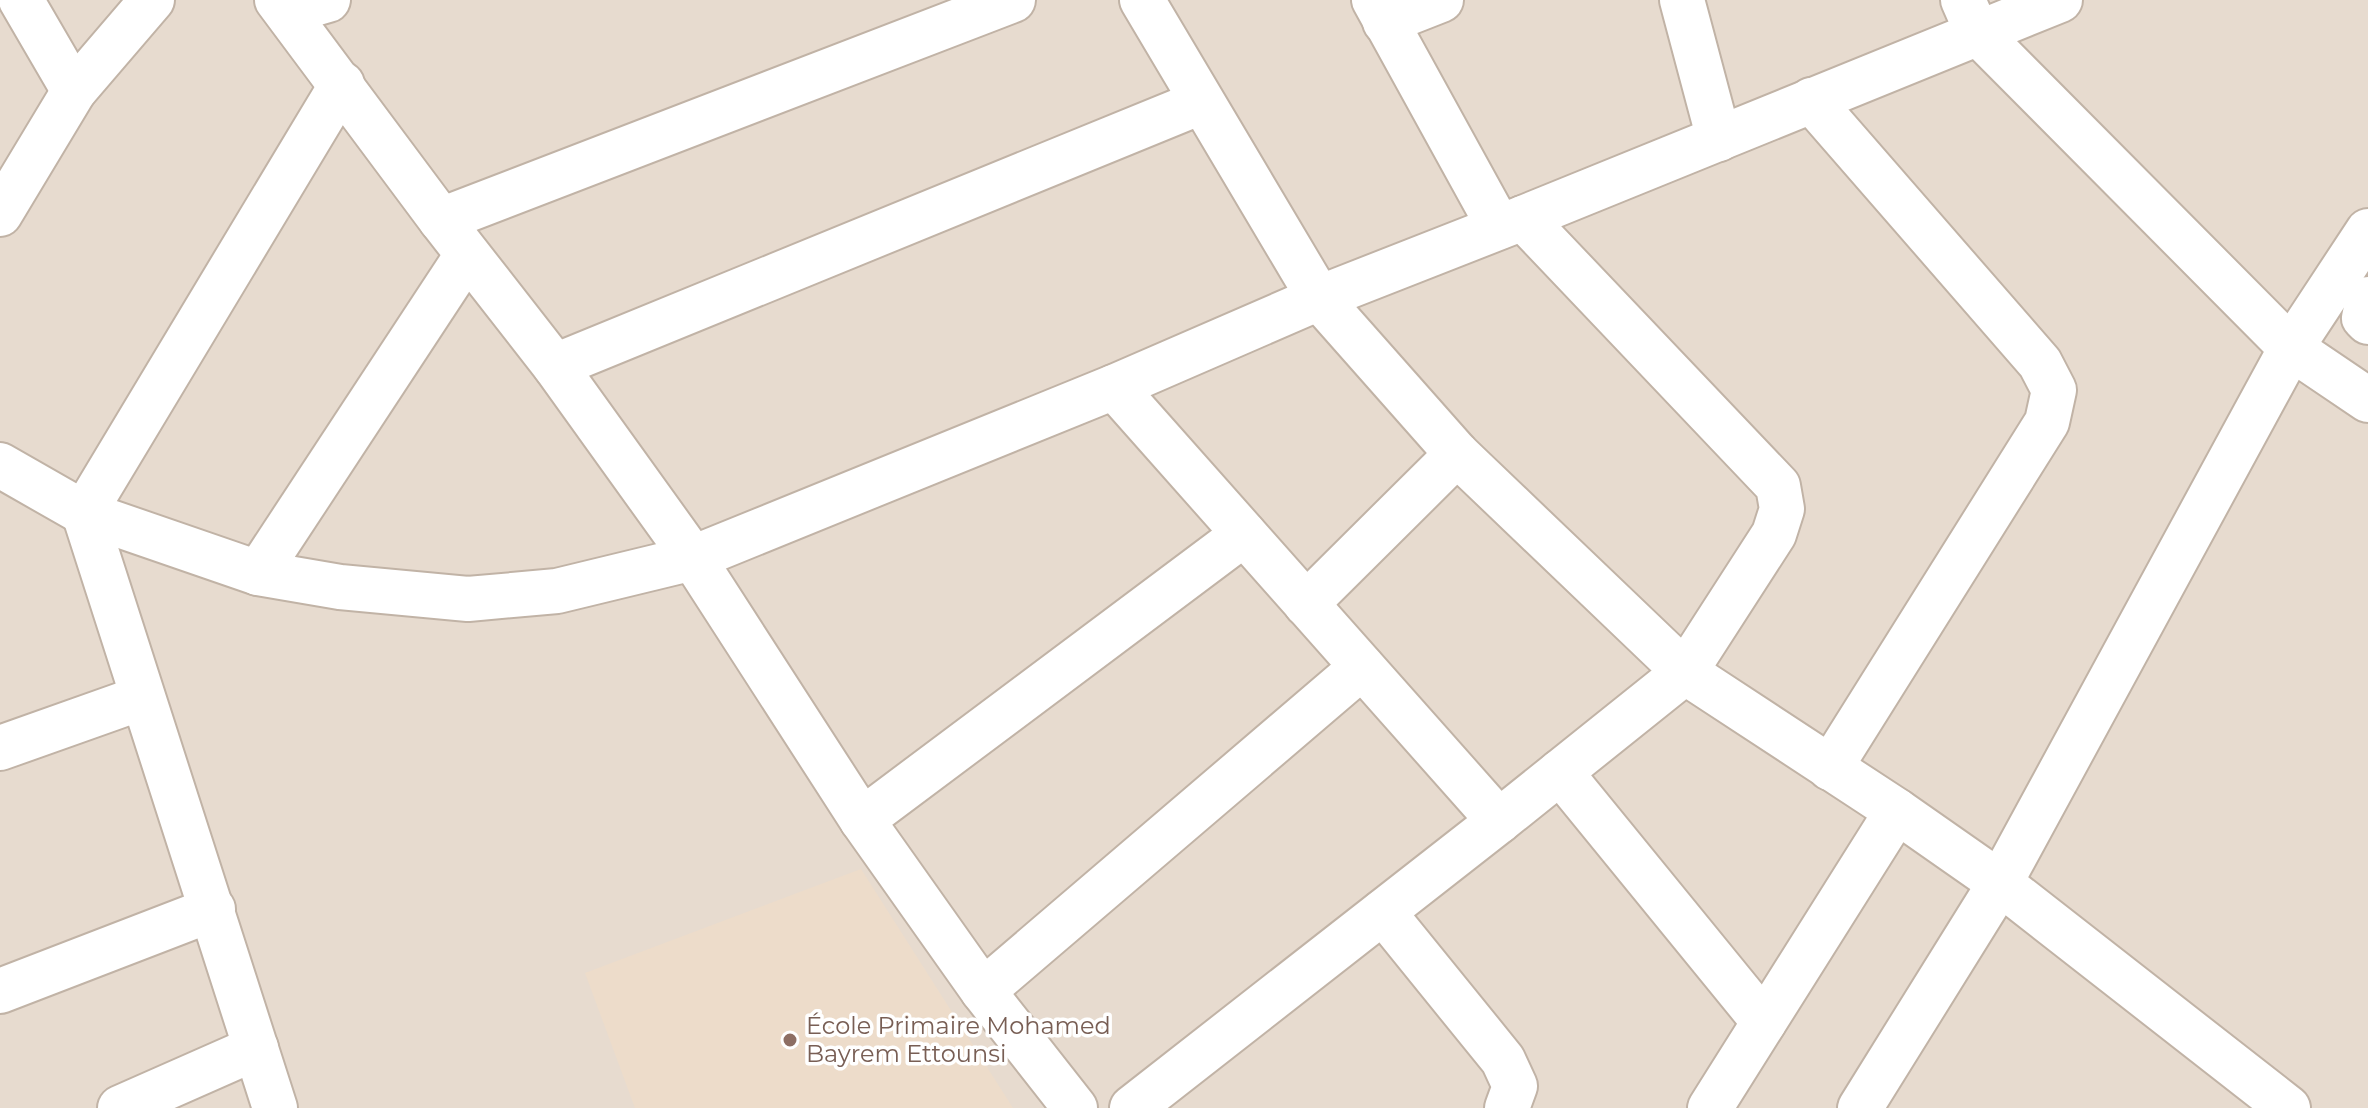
<svg xmlns="http://www.w3.org/2000/svg" width="2368" height="1108" font-family="Montserrat,sans-serif">
<style>
.residential{fill:#e7dbcf}
.education{fill:#eddcca}
.lines{fill:none;stroke-linecap:round;stroke-linejoin:round}
.minor-casing{stroke:#c1b3a6;stroke-width:48}
.minor{stroke:#fff;stroke-width:44}
.education-dot{fill:#8d6e63;stroke:#fff;stroke-width:3}
.labels{text-anchor:middle;stroke-width:7;stroke-linejoin:round;paint-order:stroke}
.education-label{font-size:24px;fill:#785e54;stroke:#fff;text-anchor:start}
</style>
<rect width="100%" height="100%" fill="#f2eae1"/>
<!-- residential -->
<rect class="residential" x="0" y="0" width="2368" height="1108"/>
<!-- education -->
<polygon class="education" points="861,869 1013,1108 635,1108 585,973"/>
<g class="lines">
<defs>
<g id="minor">
<polyline points="21,0 74,91"/>
<polyline points="277,0 441,220 555,366 693,558 862,820 983,991 1075,1108"/>
<polyline points="1142,0 1319,298 1457,454 1685,672 1774,534 1782,509 1778,486 1523,218"/>
<polyline points="1374,0 1499,227"/>
<polyline points="1682,0 1719,139"/>
<polyline points="1963,0 1977,32 2291,348 2368,400"/>
<polyline points="287,12 328,0"/>
<polyline points="1385,22 1441,0"/>
<polyline points="1811,100 2040,363 2054,390 2047,422 1830,768"/>
<polyline points="0,214 74,91 152,0"/>
<polyline points="441,220 1013,0"/>
<polyline points="2368,299 2364,318 2368,322"/>
<polyline points="555,366 1201,102"/>
<polyline points="1114,387 1499,821"/>
<polyline points="0,465 84,513 258,573 340,587 468,599 557,591 693,558 1114,387 1319,298 1523,218 2060,0"/>
<polyline points="258,573 467,255"/>
<polyline points="1306,604 1457,454"/>
<polyline points="0,748 141,698"/>
<polyline points="1560,772 1764,1022"/>
<polyline points="862,820 1244,534"/>
<polyline points="1383,912 1503,1060 1515,1086 1507,1108"/>
<polyline points="0,991 213,909"/>
<polyline points="983,991 1362,667"/>
<polyline points="120,1108 256,1048"/>
<polyline points="275,1108 84,513 342,84"/>
<polyline points="1132,1108 1499,821 1685,672 1897,811 2000,883 2288,1108"/>
<polyline points="1710,1108 1897,811"/>
<polyline points="1860,1108 2000,883 2291,348 2368,231"/>
</g>
</defs>
<!-- minor casing -->
<use href="#minor" class="minor-casing"/>
<!-- minor -->
<use href="#minor" class="minor"/>
</g>
<!-- markers -->
<circle class="education-dot" cx="790" cy="1040" r="8"/>
<g class="labels">
<!-- education labels -->
<g class="education-label">
<text x="806" y="1034">École Primaire Mohamed<tspan x="806" dy="28">Bayrem Ettounsi</tspan></text>
</g>
</g>
</svg>
